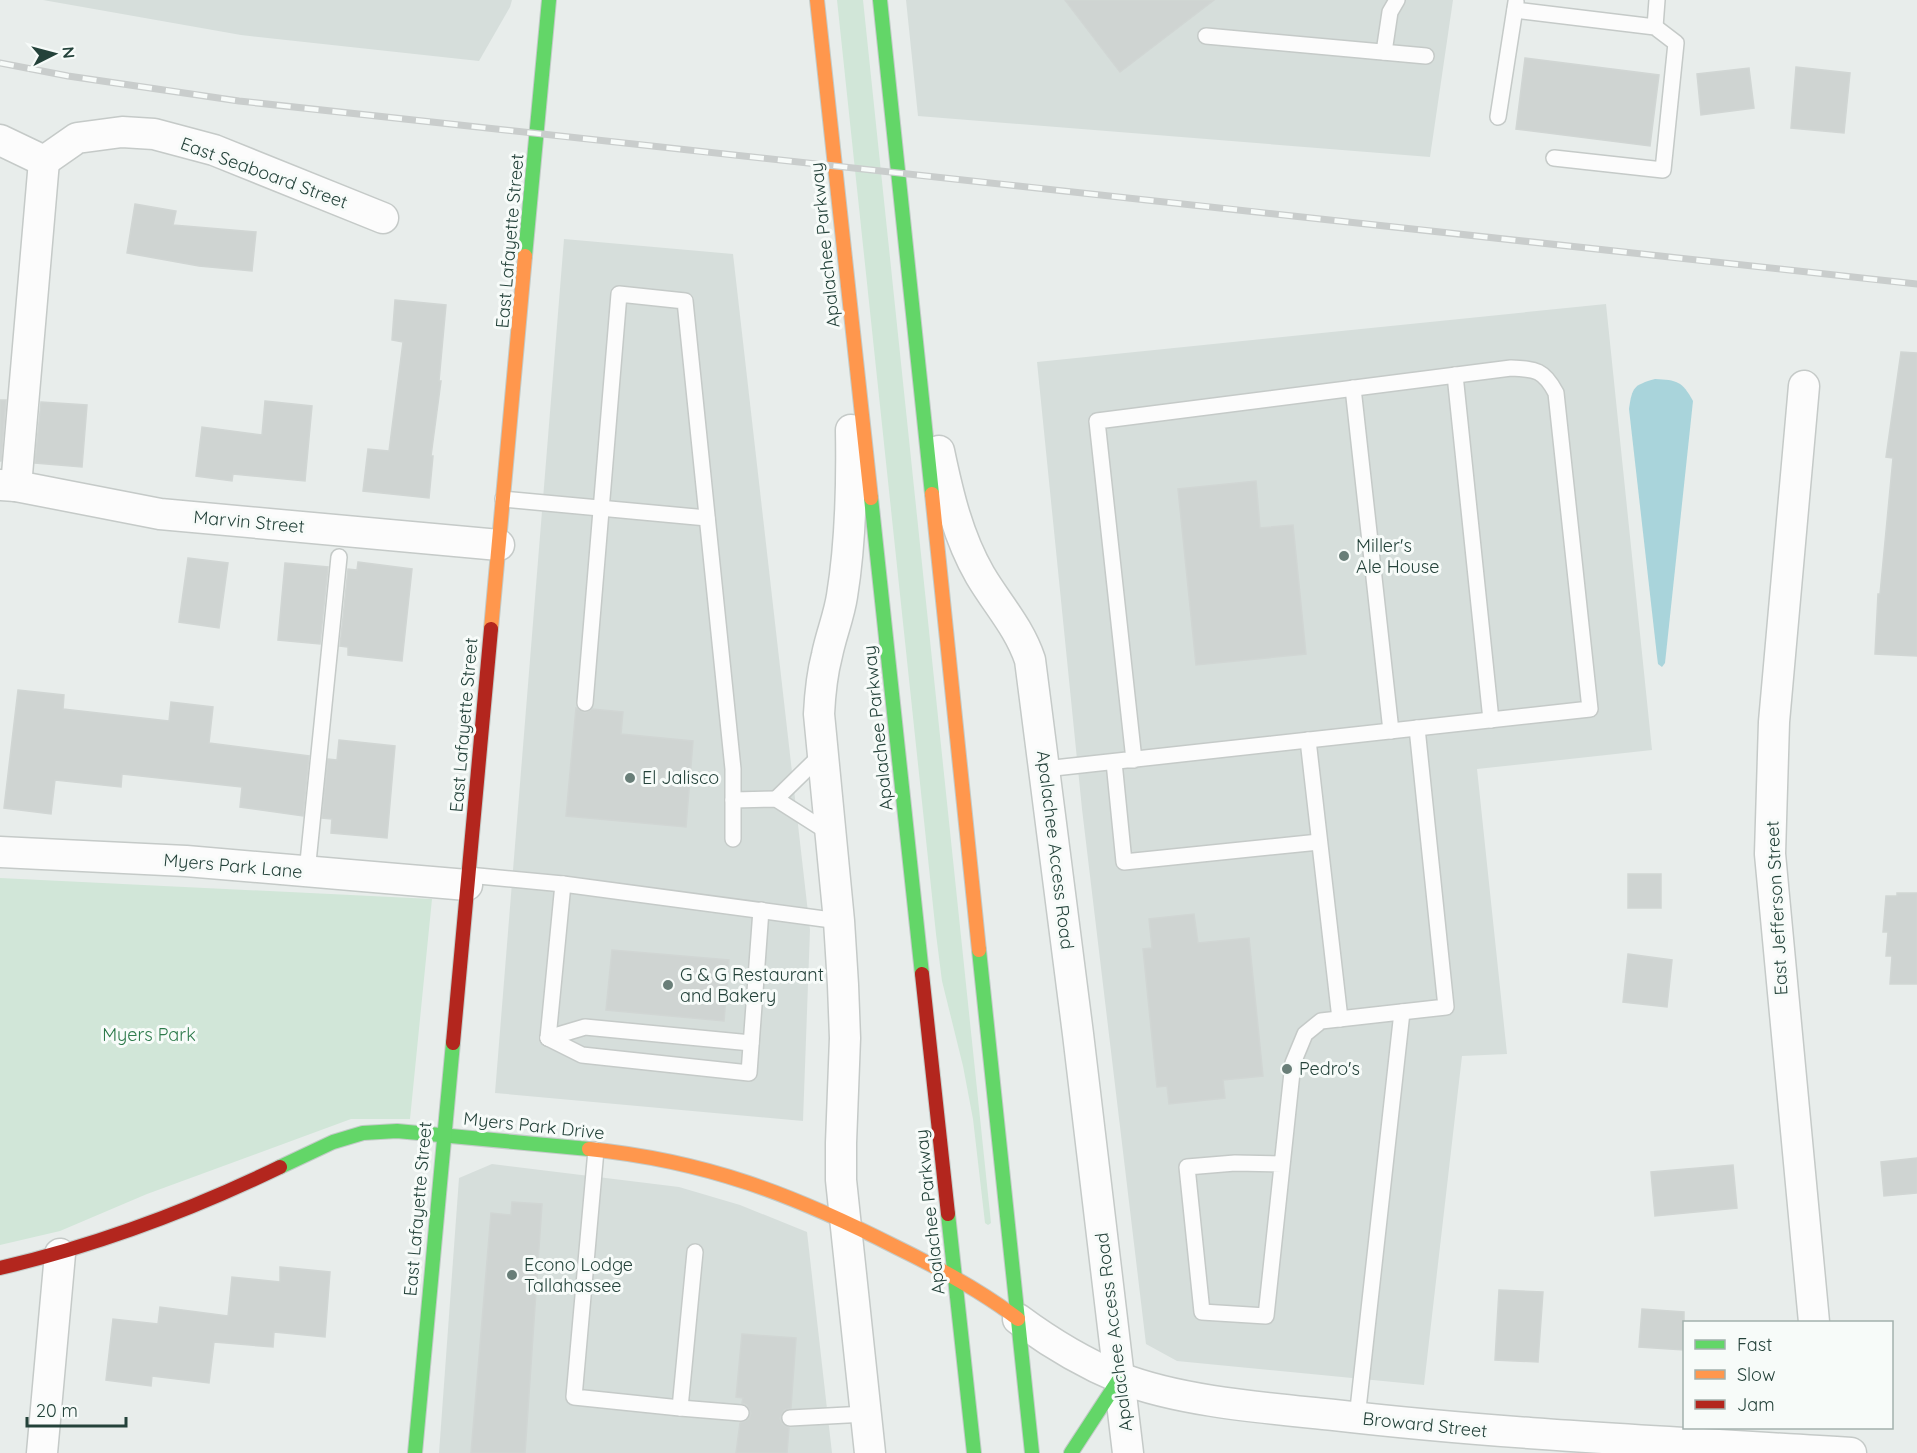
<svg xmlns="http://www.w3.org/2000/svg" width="1917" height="1453" font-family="Quicksand,sans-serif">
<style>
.built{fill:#d6dedb}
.green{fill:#d1e6d8}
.water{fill:#a9d4db}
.building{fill:#cfd4d2;stroke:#d1d6d4;stroke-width:1.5}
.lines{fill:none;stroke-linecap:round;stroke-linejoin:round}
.lane-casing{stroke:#c5cac8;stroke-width:18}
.street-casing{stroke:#c5cac8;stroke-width:33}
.fast-casing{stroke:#c3cbc8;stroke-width:16}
.slow-casing{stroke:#c3cbc8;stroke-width:16}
.jam-casing{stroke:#c3cbc8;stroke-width:16}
.lane{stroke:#fcfcfc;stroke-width:15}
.street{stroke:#fcfcfc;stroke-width:30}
.fast{stroke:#63d668;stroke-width:14}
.slow{stroke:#ff974d;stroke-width:14}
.jam{stroke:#b3261e;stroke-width:14}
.rail-casing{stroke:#c9cdcc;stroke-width:7}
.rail{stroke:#f7fbf9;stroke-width:4.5;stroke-dasharray:14;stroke-linecap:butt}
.poi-dot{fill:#697e78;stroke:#f7fbf9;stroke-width:2}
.labels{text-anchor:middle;stroke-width:6;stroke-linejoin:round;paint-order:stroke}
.street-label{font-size:18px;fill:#24423a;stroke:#f7fbf9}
.poi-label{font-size:18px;fill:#24423a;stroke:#f7fbf9;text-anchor:start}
.park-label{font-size:18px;fill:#2d7a4b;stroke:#f7fbf9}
</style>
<rect width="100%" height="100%" fill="#e8edeb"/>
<!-- built -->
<g class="built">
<polygon points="43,0 512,0 510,7 479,61 241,35"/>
<polygon points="906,0 1453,0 1430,157 918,116"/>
<polygon points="564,239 733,254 810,930 803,1121 495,1093"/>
<polygon points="1606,304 1652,750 1477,769 1507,1054 1462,1056 1424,1385 1177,1361 1146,1344 1082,809 1037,362"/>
<polygon points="492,1164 679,1187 740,1205 807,1232 832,1453 439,1453 459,1178"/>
</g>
<!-- green -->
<g class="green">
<polygon points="837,0 863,0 991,1223 988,1225 985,1223 973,1119 963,1066 942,981 936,934"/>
<polygon points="0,878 432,899 410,1119 351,1119 147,1194 60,1231 0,1245"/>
</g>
<!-- water -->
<path class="water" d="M1655 379C1677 380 1682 381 1693 401L1665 663 1662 667 1658 664 1657 656 1629 409C1632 387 1634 385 1655 379Z"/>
<!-- building -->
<g class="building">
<polygon points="1065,0 1214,0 1120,72"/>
<polygon points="1525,58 1659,75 1650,146 1516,129"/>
<polygon points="1796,67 1850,73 1844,133 1791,128"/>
<polygon points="1749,68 1754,108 1701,115 1697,74"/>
<polygon points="135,204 176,211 173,225 256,232 252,271 199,266 127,253"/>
<polygon points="395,300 446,305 439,381 441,381 431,456 433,456 429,498 363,491 368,449 389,451 403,342 392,340"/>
<polygon points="1901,352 1917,353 1917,656 1875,654 1878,594 1880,594 1893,458 1886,457"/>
<polygon points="0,400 6,400 1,461 0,461"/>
<polygon points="265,401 312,406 305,481 233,474 232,481 196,476 202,427 262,435"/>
<polygon points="41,402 87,405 82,467 35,463"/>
<polygon points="1256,481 1260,528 1293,525 1306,654 1196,665 1178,489"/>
<polygon points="188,558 228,563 219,628 179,622"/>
<polygon points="358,562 412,569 402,661 348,655 348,647 340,646 348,569 357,570"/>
<polygon points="285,563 328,567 320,644 278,640"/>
<polygon points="18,690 64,695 63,709 169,721 171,702 213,707 209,743 309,756 303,816 240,807 242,787 122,774 121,787 55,780 51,814 4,808"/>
<polygon points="576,708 585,713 592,709 623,712 621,734 693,741 686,827 566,816"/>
<polygon points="339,740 395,746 387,838 331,833 332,819 322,818 328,759 337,760"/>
<rect x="1628" y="874" width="33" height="34"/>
<polygon points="1897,893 1917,893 1917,984 1890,984 1892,956 1886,956 1888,932 1883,932 1886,896 1897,896"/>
<polygon points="1194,914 1198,943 1249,938 1263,1076 1223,1080 1225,1098 1169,1104 1167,1086 1157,1087 1143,949 1152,948 1149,919"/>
<polygon points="612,950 729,960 724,1021 606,1010"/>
<polygon points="1628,954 1672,960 1667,1007 1623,1002"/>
<polygon points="1917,1158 1917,1193 1884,1196 1881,1162"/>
<polygon points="1733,1165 1737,1208 1655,1216 1651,1172"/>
<polygon points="512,1202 542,1204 525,1453 471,1453 491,1213 511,1215"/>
<polygon points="280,1267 330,1272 325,1337 274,1332 273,1347 214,1342 209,1383 152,1376 151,1386 106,1380 113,1319 158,1324 160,1307 228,1316 232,1277 280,1282"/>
<polygon points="1499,1290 1543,1292 1538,1362 1495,1360"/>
<polygon points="1642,1309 1684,1312 1684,1350 1639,1347"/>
<polygon points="742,1334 796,1338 791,1408 784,1410 780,1418 782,1424 789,1428 787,1453 736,1453 740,1423 749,1419 751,1413 747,1405 742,1403 743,1398 736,1397"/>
</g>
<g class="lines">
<defs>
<g id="lane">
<polyline points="1515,10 1655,27 1676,43 1663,170 1554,158"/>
<polyline points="1655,27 1657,0"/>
<polyline points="1206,36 1426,56"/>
<polyline points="1384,52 1390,12 1397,0"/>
<polyline points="1498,117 1516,2"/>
<polyline points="1455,375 1491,720"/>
<polyline points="1353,388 1391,731"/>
<polyline points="503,499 707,518"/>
<polyline points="585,703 619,294 685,301 733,769 733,839"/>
<polyline points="1308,740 1340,1019"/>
<polyline points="1114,762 1124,862 1319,842"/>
<path d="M1045 769 1590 709 1556 393C1544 370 1536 369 1511 368L1097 421 1134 760"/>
<polyline points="776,799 822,754"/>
<polyline points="733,800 776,799 831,834"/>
<polyline points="307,872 339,557"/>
<polyline points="468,875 563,884 839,921"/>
<polyline points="548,1038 582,1055 749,1073 761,910"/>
<polyline points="548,1038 585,1027 751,1043"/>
<polyline points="548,1038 563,884"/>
<polyline points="596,1150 574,1397 680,1408 695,1252"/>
<polyline points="1282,1164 1235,1163 1187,1167 1202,1312 1266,1316 1293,1063 1305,1034 1321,1021 1446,1007 1417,728"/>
<polyline points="680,1408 741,1413"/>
<polyline points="790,1418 866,1414"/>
<polyline points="1357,1418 1402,1012"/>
</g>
<g id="street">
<polyline points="0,140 44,161 77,138 122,132 154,134 214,150 383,218"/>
<polyline points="1804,386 1774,722 1770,854 1814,1322"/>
<path d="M851 430C852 486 851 541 842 596 839 616 831 635 827 655 822 674 820 694 819 714L839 921 843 985 845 1038 841 1143V1180L870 1453"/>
<path d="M939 451C948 494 958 537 980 575 997 604 1019 627 1030 660L1078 1034 1128 1453"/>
<polyline points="0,485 16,486 160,514 499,545"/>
<polyline points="16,486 44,161"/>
<polyline points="0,852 186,861 467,885"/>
<path d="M1018 1319C1049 1342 1084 1363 1120 1378 1182 1402 1267 1408 1334 1415 1506 1435 1678 1442 1851 1453"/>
<polyline points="42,1453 60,1254"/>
</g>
<g id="fast">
<polyline points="880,0 932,494"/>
<polyline points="525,256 549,0"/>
<polyline points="871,498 922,974"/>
<polyline points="979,950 1032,1453"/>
<polyline points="280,1167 333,1142 363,1133 397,1131 589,1149"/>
<polyline points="948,1214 974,1453"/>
<polyline points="415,1453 453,1043"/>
<polyline points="1071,1453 1120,1378"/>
</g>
<g id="slow">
<polyline points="817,0 871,498"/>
<polyline points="932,494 979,950"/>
<polyline points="491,629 525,256"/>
<path d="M589 1149C706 1161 792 1194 896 1247 939 1268 980 1290 1018 1319"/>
</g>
<g id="jam">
<polyline points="922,974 948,1214"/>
<polyline points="453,1043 491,629"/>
<path d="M0 1268C98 1245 189 1211 280 1167"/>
</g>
</defs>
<!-- lane casing -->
<use href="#lane" class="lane-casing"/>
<!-- street casing -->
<use href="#street" class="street-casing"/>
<!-- fast casing -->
<use href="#fast" class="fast-casing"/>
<!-- slow casing -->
<use href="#slow" class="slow-casing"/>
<!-- jam casing -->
<use href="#jam" class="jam-casing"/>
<!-- lane -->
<use href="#lane" class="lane"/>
<!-- street -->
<use href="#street" class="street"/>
<!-- fast -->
<use href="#fast" class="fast"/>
<!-- slow -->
<use href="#slow" class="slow"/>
<!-- jam -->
<use href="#jam" class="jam"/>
<defs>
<polyline id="rail" points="0,63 68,76 239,101 1917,284"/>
</defs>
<!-- rail casing -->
<use href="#rail" class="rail-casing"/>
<!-- rail -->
<use href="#rail" class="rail"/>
</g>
<!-- markers -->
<g class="poi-dot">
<circle cx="1344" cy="556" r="6"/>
<circle cx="630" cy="778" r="6"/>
<circle cx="668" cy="985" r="6"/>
<circle cx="1287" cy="1069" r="6"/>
<circle cx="512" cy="1275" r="6"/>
</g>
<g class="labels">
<!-- street labels -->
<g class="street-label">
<text transform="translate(264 173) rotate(20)" y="6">East Seaboard Street</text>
<text transform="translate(510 241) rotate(-85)" y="6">East Lafayette Street</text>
<text transform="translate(825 245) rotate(-96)" y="6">Apalachee Parkway</text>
<text transform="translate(249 522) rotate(5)" y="6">Marvin Street</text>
<text transform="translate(464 725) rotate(-85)" y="6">East Lafayette Street</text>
<text transform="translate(878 728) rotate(-96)" y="6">Apalachee Parkway</text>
<text transform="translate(1055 850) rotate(83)" y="6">Apalachee Access Road</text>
<text transform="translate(233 866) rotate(5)" y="6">Myers Park Lane</text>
<text transform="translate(1777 908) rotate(-93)" y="6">East Jefferson Street</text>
<text transform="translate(534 1126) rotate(6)" y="6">Myers Park Drive</text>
<text transform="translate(418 1209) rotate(-85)" y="6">East Lafayette Street</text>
<text transform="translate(930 1212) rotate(-96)" y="6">Apalachee Parkway</text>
<text transform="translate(1114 1332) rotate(-97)" y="6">Apalachee Access Road</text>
<text transform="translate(1425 1425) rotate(6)" y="6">Broward Street</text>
</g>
<!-- poi labels -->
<g class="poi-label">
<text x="1356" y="552">Miller's<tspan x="1356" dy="21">Ale House</tspan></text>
<text x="642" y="784">El Jalisco</text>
<text x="680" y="981">G &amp; G Restaurant<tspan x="680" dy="21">and Bakery</tspan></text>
<text x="1299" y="1075">Pedro's</text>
<text x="524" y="1271">Econo Lodge<tspan x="524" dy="21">Tallahassee</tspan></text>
</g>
<!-- park labels -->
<g class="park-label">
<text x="149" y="1041">Myers Park</text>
</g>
</g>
<!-- legend -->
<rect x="1683" y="1321" width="210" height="108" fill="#f7fbf9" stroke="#a3b1ad" stroke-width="1.5"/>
<rect x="1695" y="1340" width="30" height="9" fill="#63d668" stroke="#a3b1ad" stroke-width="1.5"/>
<text x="1737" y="1351" font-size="18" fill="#24423a">Fast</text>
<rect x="1695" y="1370" width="30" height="9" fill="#ff974d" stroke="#a3b1ad" stroke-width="1.5"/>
<text x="1737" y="1381" font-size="18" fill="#24423a">Slow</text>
<rect x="1695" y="1400" width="30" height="9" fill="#b3261e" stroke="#a3b1ad" stroke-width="1.5"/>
<text x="1737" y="1411" font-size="18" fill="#24423a">Jam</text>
<!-- north arrow -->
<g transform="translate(54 54) rotate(84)" stroke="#f7fbf9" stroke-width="4.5" paint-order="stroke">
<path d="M0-4.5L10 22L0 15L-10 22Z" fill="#24423a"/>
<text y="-9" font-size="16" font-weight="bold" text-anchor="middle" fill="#24423a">N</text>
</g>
<!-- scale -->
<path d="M27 1417v9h99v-9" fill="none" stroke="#24423a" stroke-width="3"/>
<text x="36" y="1417" font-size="18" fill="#24423a" stroke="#f7fbf9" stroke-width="4.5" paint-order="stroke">20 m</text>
</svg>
